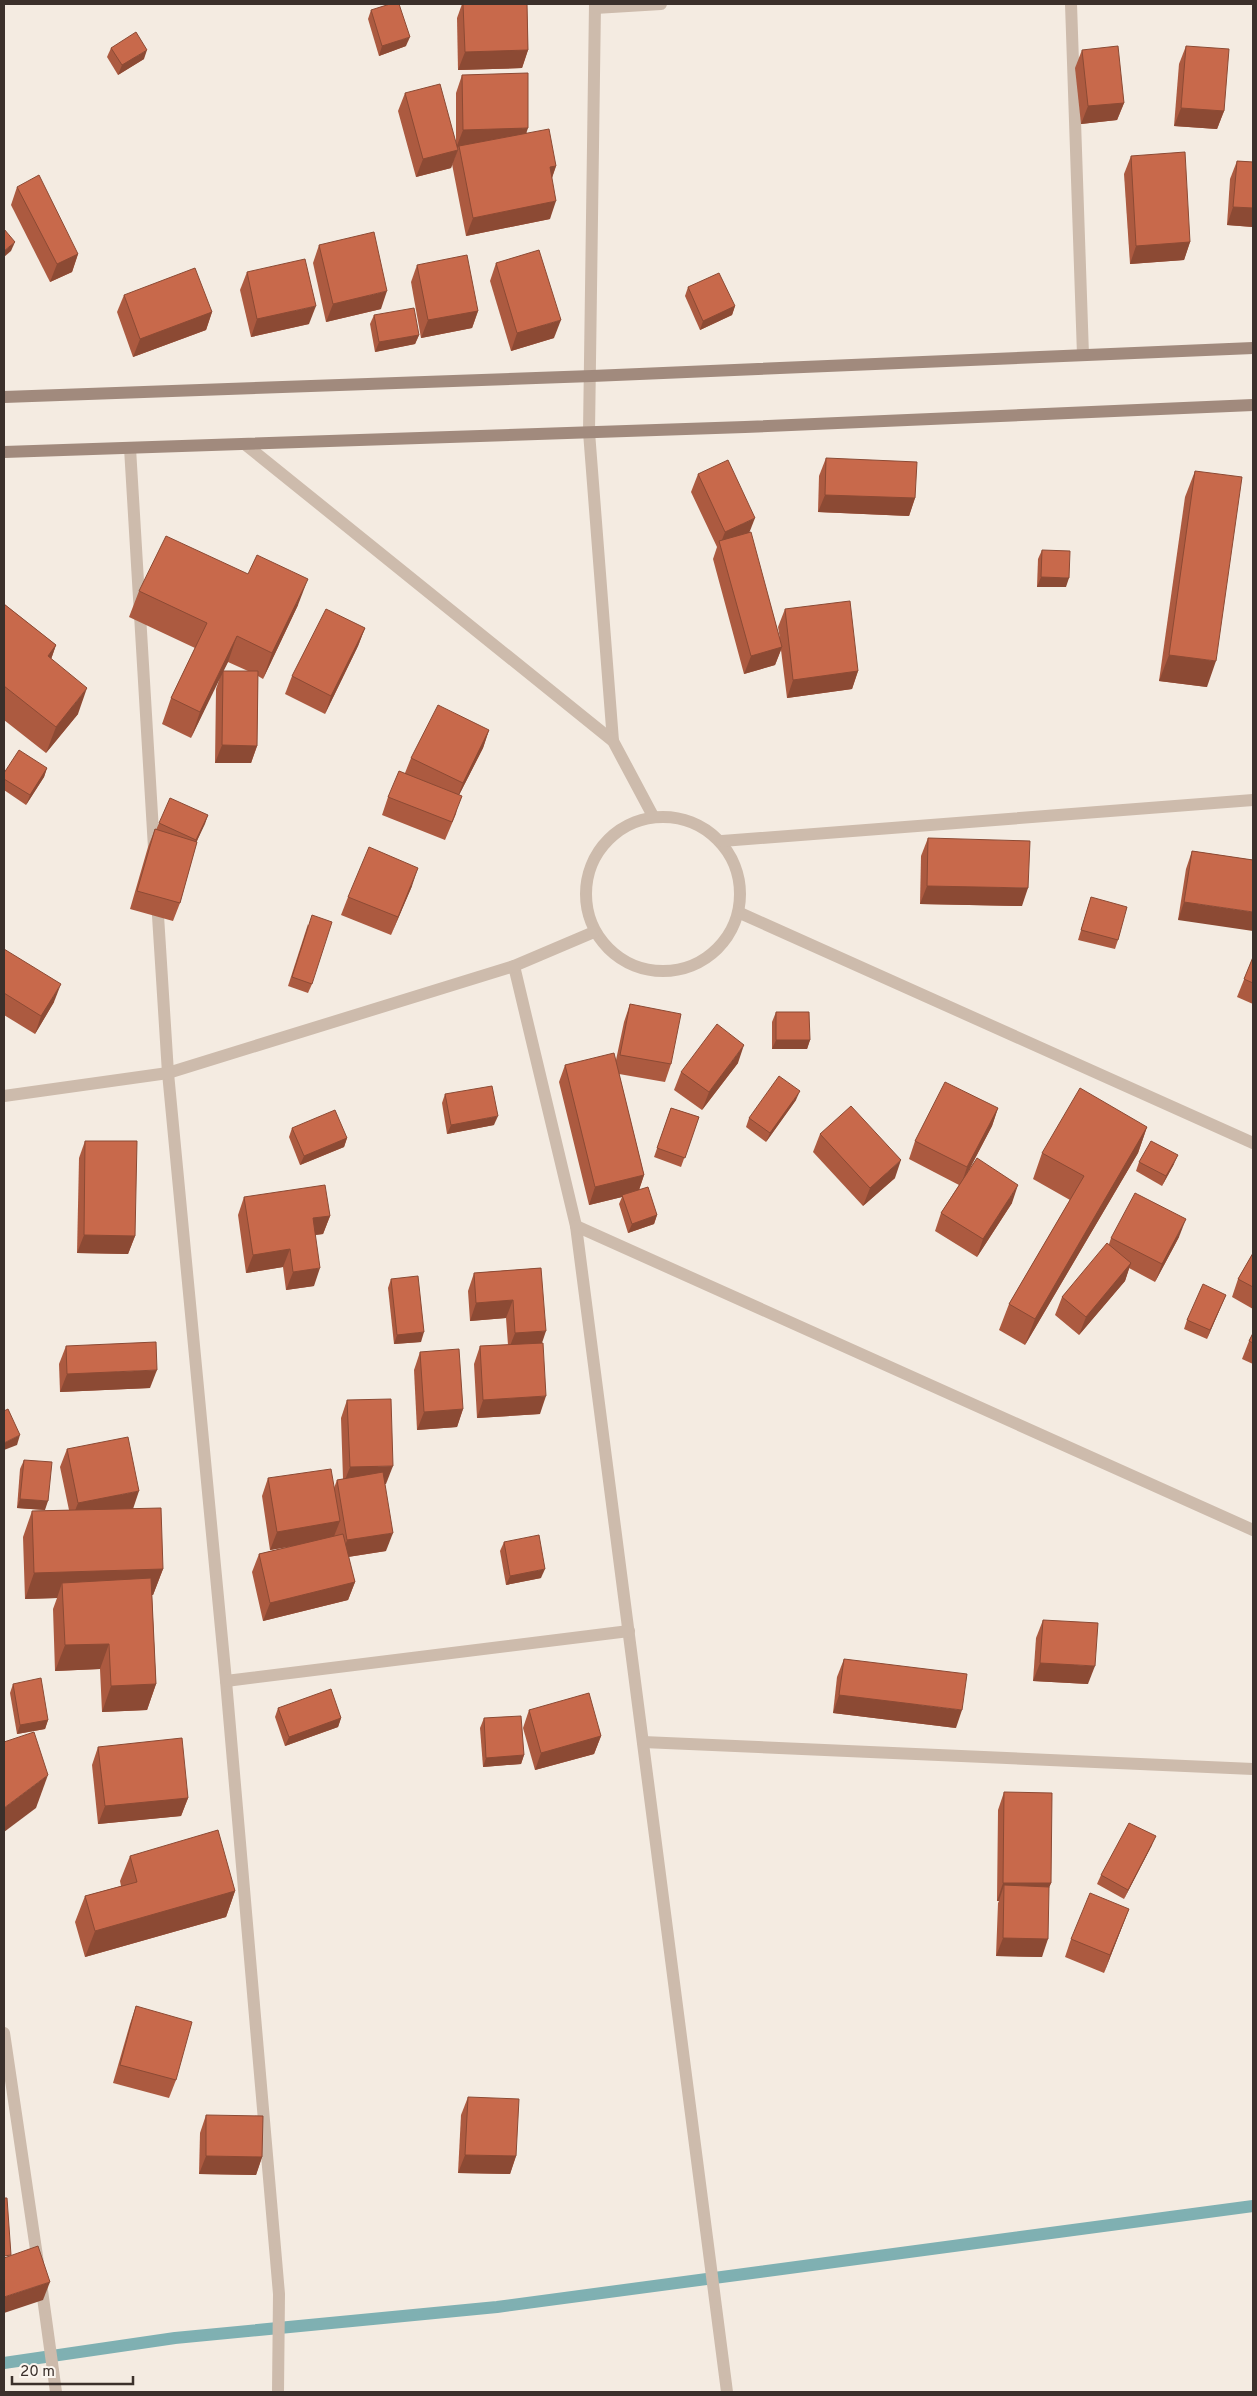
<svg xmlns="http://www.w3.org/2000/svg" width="1257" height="2396" font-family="Overpass,sans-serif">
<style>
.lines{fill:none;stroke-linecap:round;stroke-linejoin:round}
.stream{stroke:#7fb0b2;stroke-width:12}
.street{stroke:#cdbbac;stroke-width:12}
.secondary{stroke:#a18a7d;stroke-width:12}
.wall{fill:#ac5a40;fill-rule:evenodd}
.shaded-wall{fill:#8c4a34}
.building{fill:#c8694b;stroke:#8c4a34}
</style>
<rect width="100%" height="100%" fill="#f4ebe1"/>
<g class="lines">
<!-- stream -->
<polyline class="stream" points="4,2363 175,2338 497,2307 1253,2206"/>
<!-- street -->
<g class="street">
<polyline points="595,4 589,432 613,741"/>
<polyline points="1071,4 1083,355"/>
<polyline points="595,8 661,4"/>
<polyline points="246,445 613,741 653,816"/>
<polyline points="130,448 154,848"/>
<circle cx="663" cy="894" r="77"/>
<polyline points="722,841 1253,800"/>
<polyline points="157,900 168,1073 226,1681 279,2294 278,2392"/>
<polyline points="740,913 1253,1143"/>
<polyline points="514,966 576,1226 727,2392"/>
<polyline points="4,1096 168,1073 514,966 594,932"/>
<polyline points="576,1226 1253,1530"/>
<polyline points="226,1681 629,1631"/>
<polyline points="643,1742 1253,1769"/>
<polyline points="4,2033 38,2263"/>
<polyline points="41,2283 56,2392"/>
</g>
<!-- secondary -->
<g class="secondary">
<polyline points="4,397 592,376 1253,348"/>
<polyline points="4,452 745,427 1253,405"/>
</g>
</g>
<!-- wall -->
<g class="wall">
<polygon points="462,4 527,4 528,50 522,68 458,70 457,18"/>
<polygon points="371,10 406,46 379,56 368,19"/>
<polygon points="1186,46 1224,111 1217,129 1174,126 1179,64"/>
<polygon points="111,48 144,59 118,75 107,57"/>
<polygon points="1082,50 1124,103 1117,120 1081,124 1075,68"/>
<polygon points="462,75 527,133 556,166 552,178 550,219 466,236 452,164 458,148 457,148 451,168 416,177 398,111 405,93 456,145 456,93"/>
<polygon points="1131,156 1190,242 1184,260 1130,264 1124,174"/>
<polygon points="1237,161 1253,162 1253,227 1227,225 1230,179"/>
<polygon points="17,187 78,254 72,272 50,282 11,205"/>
<polygon points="319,245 381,309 326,322 313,263"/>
<polygon points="496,263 554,338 511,351 490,281"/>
<polygon points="417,265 478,311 472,328 421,338 411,282"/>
<polygon points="247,272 309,324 251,337 240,290"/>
<polygon points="688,287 735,306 732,315 700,330 685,296"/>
<polygon points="124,295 212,312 206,330 133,357 117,312"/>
<polygon points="374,315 419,335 415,344 375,352 370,324"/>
<polygon points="826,458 915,498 909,516 818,512 819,476"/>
<polygon points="1195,471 1207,687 1159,681 1185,497"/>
<polygon points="698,474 750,533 780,639 778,627 785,609 858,671 852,689 787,698 781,650 775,665 744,674 713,559 717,547 691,492"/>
<polygon points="1042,550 1066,587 1037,587 1038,559"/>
<path d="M139 591 298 605 263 679 258 676 257 746 251 763H215L216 689 221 674 191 738 162 724 171 698 195 648 129 617ZM228 662 248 671H223Z"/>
<polygon points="4,604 56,645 51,659 78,714 46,753 4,720"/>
<polygon points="365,628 358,646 325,714 285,694 292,676"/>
<polygon points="489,730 483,748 459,795 456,814 445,840 382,815 388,797 405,773 411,758"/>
<polygon points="47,768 44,777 26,805 4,790 4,773"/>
<polygon points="208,815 197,841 180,903 173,921 130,909 148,847 155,829 156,830 159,823"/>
<polygon points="928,838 1022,906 920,904 921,856"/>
<polygon points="1192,851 1253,860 1178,920 1186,869"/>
<polygon points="412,886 391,935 341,915 348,897"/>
<polygon points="1091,897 1118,940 1115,949 1078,940"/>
<polygon points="308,924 312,984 308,993 288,986"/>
<polygon points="4,949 54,1002 35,1034 4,1015"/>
<polygon points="1253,957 1253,1004 1237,997"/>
<polygon points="630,1004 671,1064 665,1082 619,1074 644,1175 639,1190 657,1215 654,1224 628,1233 619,1204 622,1197 589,1205 559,1082 565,1065 616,1060 624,1022"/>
<polygon points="776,1012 810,1040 807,1049 772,1049 772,1022"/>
<polygon points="738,1063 702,1110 674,1090 681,1072"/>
<polygon points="445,1094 494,1125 447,1134 442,1103"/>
<polygon points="796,1100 766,1142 746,1127 749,1118"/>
<polygon points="671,1108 699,1117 681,1167 654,1157"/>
<polygon points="998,1108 992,1126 968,1172 1012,1203 977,1257 935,1231 941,1213 959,1185 909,1159 915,1141"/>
<polygon points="1147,1127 1138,1153 1025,1345 999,1330 1009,1304 1070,1200 1033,1179 1042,1153"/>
<polygon points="292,1128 347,1138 344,1147 300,1165 289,1137"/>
<polygon points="820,1134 895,1178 863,1206 813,1152"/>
<polygon points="85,1141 135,1236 128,1254 77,1253 79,1158"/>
<polygon points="1139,1162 1174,1164 1162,1186 1136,1171"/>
<polygon points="244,1197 330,1216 323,1234 315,1235 314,1286 286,1290 283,1267 246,1273 238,1215"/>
<polygon points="1179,1237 1155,1282 1129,1268 1125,1281 1079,1335 1055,1315 1062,1297 1109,1244 1111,1238"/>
<polygon points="1253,1253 1253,1309 1232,1297 1238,1279"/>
<polygon points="541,1268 542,1343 540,1414 477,1418 474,1364 480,1346 508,1345 506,1318 470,1321 468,1291 474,1273"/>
<polygon points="391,1279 421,1342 394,1344 388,1288"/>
<polygon points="1226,1295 1207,1339 1184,1329 1187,1320"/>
<polygon points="1253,1333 1253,1364 1242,1359 1249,1341"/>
<polygon points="66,1346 150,1388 60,1392 59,1364"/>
<polygon points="420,1352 463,1409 457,1427 417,1430 414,1370"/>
<polygon points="347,1400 386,1484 385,1484 386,1551 348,1557 355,1582 348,1600 263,1621 252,1572 259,1554 293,1546 270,1550 262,1496 268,1478 334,1488 337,1480 343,1479 341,1418"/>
<polygon points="67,1449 133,1508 163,1569 153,1595 152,1595 156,1684 147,1710 102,1712 100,1669 55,1671 53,1609 57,1598 25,1599 23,1537 32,1511 69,1510 60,1467"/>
<polygon points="24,1460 45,1510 17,1508 20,1469"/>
<polygon points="504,1542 541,1578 506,1585 500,1551"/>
<polygon points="1043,1620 1088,1684 1033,1681 1036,1638"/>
<polygon points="844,1659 956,1728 833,1713 837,1677"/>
<polygon points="13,1684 48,1720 45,1729 17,1734 10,1693"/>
<polygon points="278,1708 341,1718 338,1727 285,1746 275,1717"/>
<polygon points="529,1710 601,1736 594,1754 535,1770 523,1728"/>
<polygon points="484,1718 524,1755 521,1764 483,1767 480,1728"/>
<polygon points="98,1747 188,1798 181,1816 98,1824 92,1765"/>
<polygon points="1004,1792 1051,1883 1049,1887 1042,1957 996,1956 998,1903 999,1901 997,1901 998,1810"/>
<polygon points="1253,1797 1253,1815 1252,1801"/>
<polygon points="1152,1845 1124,1899 1097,1884 1101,1875"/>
<polygon points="130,1856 235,1891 226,1917 85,1957 75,1922 85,1896 121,1886 120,1881"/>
<polygon points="1129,1909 1104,1973 1065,1957 1071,1939"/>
<polygon points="136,2006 176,2080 169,2098 113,2083 130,2024"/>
<polygon points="468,2097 516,2156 510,2174 458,2173 461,2115"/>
<polygon points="206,2115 262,2157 256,2175 199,2174 200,2133"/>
</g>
<!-- shaded-wall -->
<g class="shaded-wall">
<polygon points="410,37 406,46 379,56 382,46"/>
<polygon points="147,50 144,59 118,75 122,65"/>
<polygon points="528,50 522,68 458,70 465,52"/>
<polygon points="1124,103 1117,120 1081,124 1088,106"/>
<polygon points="1181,108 1224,111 1217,129 1174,126"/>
<polygon points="528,128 522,146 459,146 458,148 456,148 463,130"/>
<polygon points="458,150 451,168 416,177 423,159"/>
<polygon points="556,166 550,183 550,167"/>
<polygon points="556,201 550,219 466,236 473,218"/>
<polygon points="1233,207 1253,208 1253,227 1227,225"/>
<polygon points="15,242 11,251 4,257 4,251"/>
<polygon points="1190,242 1184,260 1130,264 1136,246"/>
<polygon points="78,254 72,272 50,282 57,264"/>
<polygon points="387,291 381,309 326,322 333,304"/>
<polygon points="316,306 309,324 251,337 257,319"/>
<polygon points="735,306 732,315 700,330 703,321"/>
<polygon points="478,311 472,328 421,338 428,320"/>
<polygon points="212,312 206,330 133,357 140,339"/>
<polygon points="561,320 554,338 511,351 517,333"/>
<polygon points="419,335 415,344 375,352 379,342"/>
<polygon points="825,495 915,498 909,516 818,512"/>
<polygon points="755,518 748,536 720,545 725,532"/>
<polygon points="1041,577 1069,578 1066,587 1037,587"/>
<polygon points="308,579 298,605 263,679 272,653"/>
<polygon points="365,628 358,646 325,714 331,696"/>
<polygon points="237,636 228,662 191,738 200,712"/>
<polygon points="56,645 47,671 48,656"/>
<polygon points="782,647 775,665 744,674 751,656"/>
<polygon points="1169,655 1216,661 1207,687 1159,681"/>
<polygon points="858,671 852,689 787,698 793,680"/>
<polygon points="87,688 78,714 46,753 56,727"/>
<polygon points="489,730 483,748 456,801 463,783"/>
<polygon points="222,745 257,746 251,763 215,763"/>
<polygon points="47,768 44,777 26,805 30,795"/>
<polygon points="208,815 205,824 193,849 196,840"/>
<polygon points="418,868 412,886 391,935 398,917"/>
<polygon points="927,886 1028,888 1022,906 920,904"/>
<polygon points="1184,902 1253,912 1253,931 1178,920"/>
<polygon points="61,984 54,1002 35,1034 41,1016"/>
<polygon points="776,1040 810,1040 807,1049 772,1049"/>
<polygon points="744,1045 738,1063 702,1110 709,1092"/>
<polygon points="800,1091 796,1100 766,1142 770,1133"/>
<polygon points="998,1108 992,1126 961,1185 967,1167"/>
<polygon points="498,1116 494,1125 447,1134 451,1125"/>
<polygon points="1147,1127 1138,1153 1025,1345 1035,1319"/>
<polygon points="347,1138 344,1147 300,1165 304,1156"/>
<polygon points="1178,1155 1174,1164 1162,1186 1166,1176"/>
<polygon points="901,1160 895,1178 863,1206 870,1188"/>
<polygon points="644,1175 638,1193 622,1195 622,1197 589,1205 595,1187"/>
<polygon points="1018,1185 1012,1203 977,1257 983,1239"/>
<polygon points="657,1215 654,1224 628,1233 632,1224"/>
<polygon points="330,1216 323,1234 306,1236 313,1218"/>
<polygon points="1186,1219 1179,1237 1155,1282 1162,1264"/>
<polygon points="84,1235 135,1236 128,1254 77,1253"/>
<polygon points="290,1249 283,1267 246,1273 253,1255"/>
<polygon points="1131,1263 1125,1281 1079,1335 1086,1317"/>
<polygon points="320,1268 314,1286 286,1290 293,1272"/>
<polygon points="1226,1295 1222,1304 1207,1339 1210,1330"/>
<polygon points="513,1300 506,1318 470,1321 476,1303"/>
<polygon points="546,1331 540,1349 508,1351 515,1333"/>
<polygon points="424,1332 421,1342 394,1344 397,1335"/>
<polygon points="157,1370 150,1388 60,1392 67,1374"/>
<polygon points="546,1396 540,1414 477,1418 483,1400"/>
<polygon points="463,1409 457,1427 417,1430 424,1412"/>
<polygon points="20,1435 17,1445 4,1450 4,1443"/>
<polygon points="393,1466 386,1484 343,1485 350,1467"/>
<polygon points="139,1491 133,1509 71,1521 78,1503"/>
<polygon points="20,1499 48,1501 45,1510 17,1508"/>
<polygon points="340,1521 333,1539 270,1550 277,1532"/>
<polygon points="393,1533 386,1551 341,1558 347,1540"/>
<polygon points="163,1569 153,1595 63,1598 62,1583 57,1598 25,1599 34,1573"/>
<polygon points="545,1569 541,1578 506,1585 510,1576"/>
<polygon points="355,1582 348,1600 263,1621 270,1603"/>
<polygon points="109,1644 100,1669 55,1671 65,1645"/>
<polygon points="1040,1663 1095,1666 1088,1684 1033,1681"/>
<polygon points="156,1684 147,1710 102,1712 111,1686"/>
<polygon points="839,1695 962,1710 956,1728 833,1713"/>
<polygon points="341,1718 338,1727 285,1746 289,1737"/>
<polygon points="48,1720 45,1729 17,1734 20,1725"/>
<polygon points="601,1736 594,1754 535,1770 541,1753"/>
<polygon points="524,1755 521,1764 483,1767 486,1758"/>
<polygon points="48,1775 36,1808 4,1832 4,1808"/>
<polygon points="188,1798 181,1816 98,1824 105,1806"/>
<polygon points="1156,1836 1152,1845 1124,1899 1128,1890"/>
<polygon points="1003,1883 1051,1883 1044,1901 1004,1885 999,1901 997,1901"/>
<polygon points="235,1891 226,1917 85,1957 95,1931"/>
<polygon points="1129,1909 1122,1927 1104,1973 1110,1955"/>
<polygon points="1003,1938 1048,1939 1042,1957 996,1956"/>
<polygon points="465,2155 516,2156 510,2174 458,2173"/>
<polygon points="206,2156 262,2157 256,2175 199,2174"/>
<polygon points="50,2282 43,2300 4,2313 4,2297"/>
</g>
<!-- building -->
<g class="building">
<polygon points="390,4 399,4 410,37 382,46 371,10"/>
<polygon points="463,4 527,4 528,50 465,52"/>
<polygon points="136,32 147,50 122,65 111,48"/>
<polygon points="1118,46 1124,103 1088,106 1082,50"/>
<polygon points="1186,46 1229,49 1224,111 1181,108"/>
<polygon points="528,73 528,128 463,130 462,75"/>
<polygon points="440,84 458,150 423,159 405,93"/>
<polygon points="549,129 556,166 550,167 556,201 473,218 459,146"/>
<polygon points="1185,152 1190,242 1136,246 1131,156"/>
<polygon points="1237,161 1253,162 1253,208 1233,207"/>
<polygon points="39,175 78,254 57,264 17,187"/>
<polygon points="4,229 15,242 4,251"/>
<polygon points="374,232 387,291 333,304 319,245"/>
<polygon points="539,250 561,320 517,333 496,263"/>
<polygon points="467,255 478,311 428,320 417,265"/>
<polygon points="305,259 316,306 257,319 247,272"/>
<polygon points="195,268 212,312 140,339 124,295"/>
<polygon points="719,273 735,306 703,321 688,287"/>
<polygon points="414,308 419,335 379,342 374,315"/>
<polygon points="826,458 917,462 915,498 825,495"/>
<polygon points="728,460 755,518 725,532 698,474"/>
<polygon points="1195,471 1242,477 1216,661 1169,655"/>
<polygon points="751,532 782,647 751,656 719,541"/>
<polygon points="166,536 248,574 257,555 308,579 272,653 237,636 200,712 171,698 207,623 139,591"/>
<polygon points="1042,550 1070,551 1069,578 1041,577"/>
<polygon points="850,601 858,671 793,680 785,609"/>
<polygon points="4,604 56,645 48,656 87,688 56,727 4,686"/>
<polygon points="326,609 365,628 331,696 292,676"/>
<polygon points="223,671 258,671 257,746 222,745"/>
<polygon points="438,705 489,730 463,783 411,758"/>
<polygon points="19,750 47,768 30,795 4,779 4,773"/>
<polygon points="399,771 462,796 452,822 388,797"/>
<polygon points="170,798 208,815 196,840 159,823"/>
<polygon points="155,829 197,842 180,903 137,891"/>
<polygon points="928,838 1030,841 1028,888 927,886"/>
<polygon points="369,847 418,868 398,917 348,897"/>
<polygon points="1192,851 1253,860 1253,912 1184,902"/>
<polygon points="1091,897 1127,907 1118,940 1081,930"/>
<polygon points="312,915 332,922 312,984 292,977"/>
<polygon points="4,949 61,984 41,1016 4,993"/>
<polygon points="1253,957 1253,983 1244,979"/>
<polygon points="630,1004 681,1014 671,1064 620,1055"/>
<polygon points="776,1012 809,1012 810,1040 776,1040"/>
<polygon points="717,1024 744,1045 709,1092 681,1072"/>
<polygon points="614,1053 644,1175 595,1187 565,1065"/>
<polygon points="779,1076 800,1091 770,1133 749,1118"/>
<polygon points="945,1082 998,1108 967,1167 915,1141"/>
<polygon points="492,1086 498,1116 451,1125 445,1094"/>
<polygon points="1080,1088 1147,1127 1035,1319 1009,1304 1084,1176 1042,1153"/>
<polygon points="851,1106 901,1160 870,1188 820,1134"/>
<polygon points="671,1108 699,1117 685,1158 657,1148"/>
<polygon points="335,1110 347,1138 304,1156 292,1128"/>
<polygon points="85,1141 137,1141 135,1236 84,1235"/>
<polygon points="1151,1141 1178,1155 1166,1176 1139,1162"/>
<polygon points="977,1158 1018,1185 983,1239 941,1213"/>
<polygon points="325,1185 330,1216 313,1218 320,1268 293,1272 290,1249 253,1255 244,1197"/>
<polygon points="648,1187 657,1215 632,1224 622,1195"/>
<polygon points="1135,1193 1186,1219 1162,1264 1111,1238"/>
<polygon points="1107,1243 1131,1263 1086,1317 1062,1297"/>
<polygon points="1253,1253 1253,1287 1238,1279"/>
<polygon points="541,1268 546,1331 515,1333 513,1300 476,1303 474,1273"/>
<polygon points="418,1276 424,1332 397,1335 391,1279"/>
<polygon points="1203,1284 1226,1295 1210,1330 1187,1320"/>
<polygon points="1253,1333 1253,1343 1249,1341"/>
<polygon points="156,1342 157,1370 67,1374 66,1346"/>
<polygon points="543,1343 546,1396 483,1400 480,1346"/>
<polygon points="459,1349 463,1409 424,1412 420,1352"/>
<polygon points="391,1399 393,1466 350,1467 347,1400"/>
<polygon points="8,1409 20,1435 4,1443 4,1411"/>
<polygon points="128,1437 139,1491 78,1503 67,1449"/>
<polygon points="24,1460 52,1462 48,1501 20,1499"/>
<polygon points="331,1469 340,1521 277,1532 268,1478"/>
<polygon points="383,1472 393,1533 347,1540 337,1480"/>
<polygon points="161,1508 163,1569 34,1573 32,1511"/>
<polygon points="343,1534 355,1582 270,1603 259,1554"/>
<polygon points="539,1535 545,1569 510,1576 504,1542"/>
<polygon points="151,1578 156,1684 111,1686 109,1644 65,1645 62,1583"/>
<polygon points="1043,1620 1098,1623 1095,1666 1040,1663"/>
<polygon points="844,1659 967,1674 962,1710 839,1695"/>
<polygon points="41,1678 48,1720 20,1725 13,1684"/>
<polygon points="331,1689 341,1718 289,1737 278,1708"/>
<polygon points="589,1693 601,1736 541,1753 529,1710"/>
<polygon points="521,1716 524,1755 486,1758 484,1718"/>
<polygon points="34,1732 48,1775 4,1808 4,1742"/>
<polygon points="182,1738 188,1798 105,1806 98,1747"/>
<polygon points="1004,1792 1052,1793 1051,1883 1003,1883"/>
<polygon points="1129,1823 1156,1836 1128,1890 1101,1875"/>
<polygon points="218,1830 235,1891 95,1931 85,1896 137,1882 130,1856"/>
<polygon points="1004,1885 1049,1887 1048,1939 1003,1938"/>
<polygon points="1090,1893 1129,1909 1110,1955 1071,1939"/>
<polygon points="136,2006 192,2022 176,2080 120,2065"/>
<polygon points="468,2097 519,2099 516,2156 465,2155"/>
<polygon points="206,2115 263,2116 262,2157 206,2156"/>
<polygon points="4,2198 7,2198 11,2255 4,2256"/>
<polygon points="38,2246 50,2282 4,2297 4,2258"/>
</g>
<!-- border -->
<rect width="1257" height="2396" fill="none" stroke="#3b302b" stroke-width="10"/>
<!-- scale -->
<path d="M12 2376v8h121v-8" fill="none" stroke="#3b302b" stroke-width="2.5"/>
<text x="20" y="2376" font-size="15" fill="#3b302b" stroke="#fbf5ee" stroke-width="4" paint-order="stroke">20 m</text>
</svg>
